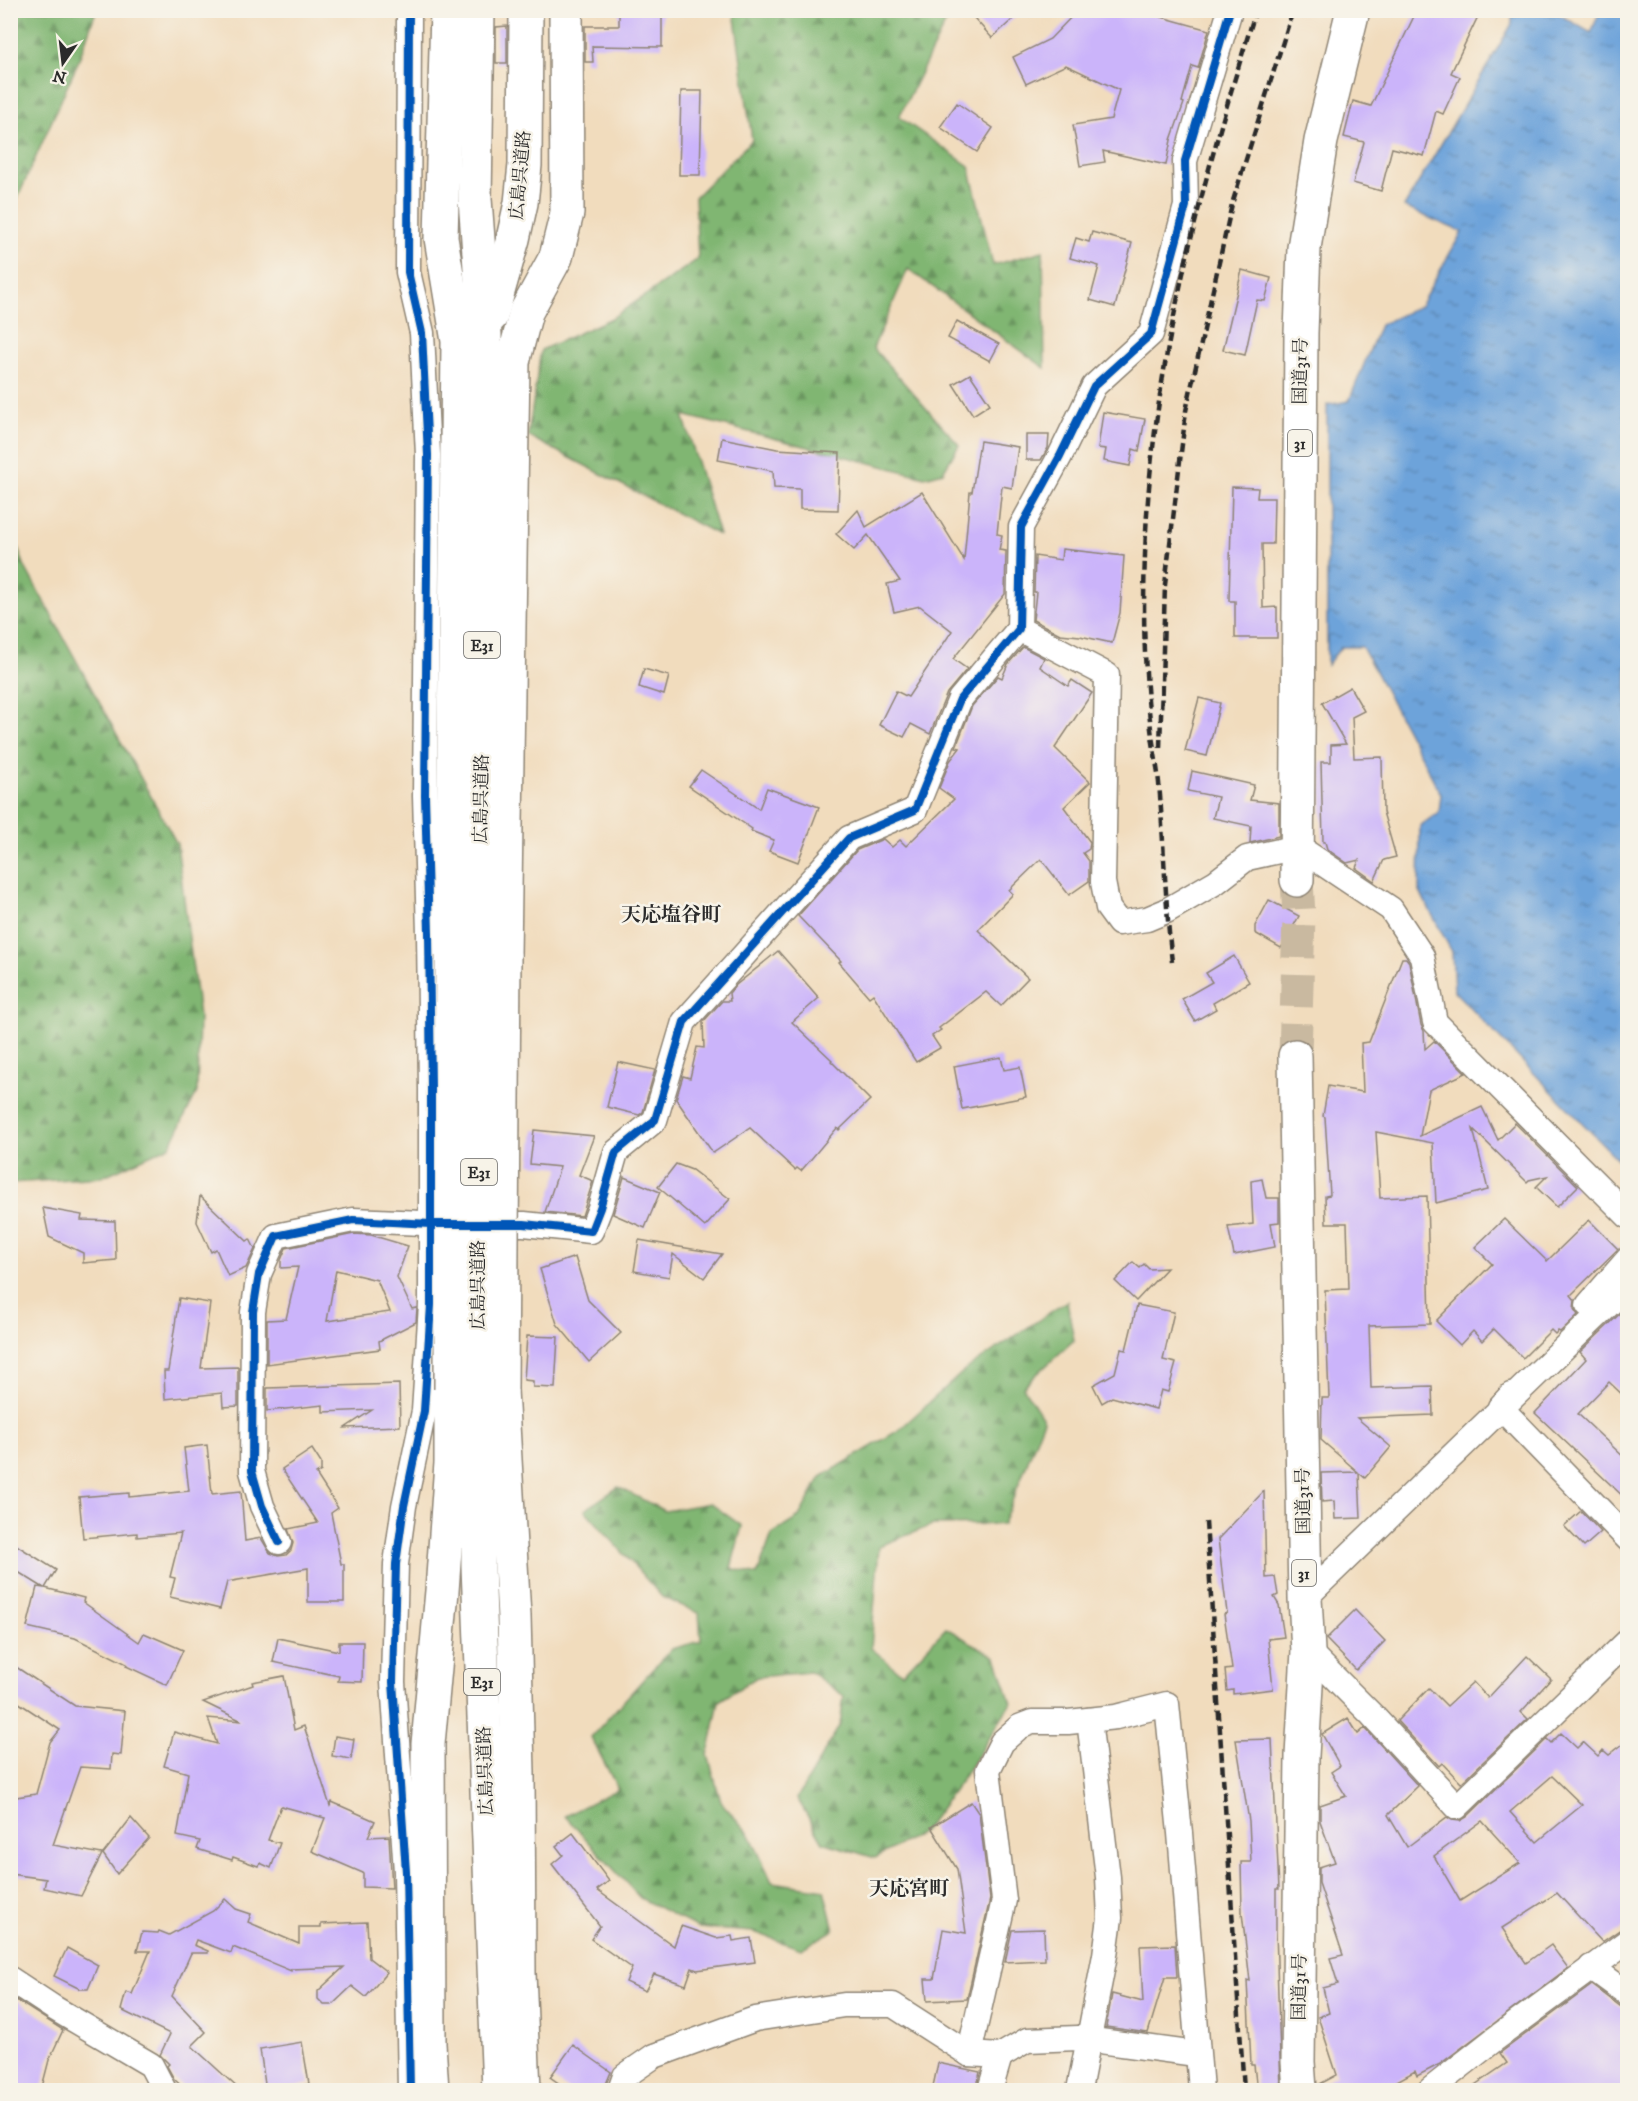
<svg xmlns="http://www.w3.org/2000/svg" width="1638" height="2101" font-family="'IM FELL DW Pica','Noto Serif JP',serif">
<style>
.forest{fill:url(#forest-firs);stroke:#56704e;stroke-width:1.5}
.water{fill:url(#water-ripples);stroke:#4c6782;stroke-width:1.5}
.building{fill:#cbb4fa;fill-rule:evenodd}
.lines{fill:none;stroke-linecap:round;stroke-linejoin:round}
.trunk-tunnel{stroke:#c9b9a0;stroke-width:33;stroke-dasharray:33 16;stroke-linecap:butt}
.minor-casing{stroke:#8e8474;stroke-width:27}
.trunk-casing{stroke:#8e8474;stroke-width:36}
.motorway-casing{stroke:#8e8474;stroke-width:36}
.minor{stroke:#fff;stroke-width:24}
.trunk{stroke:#fff;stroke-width:33}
.motorway{stroke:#fff;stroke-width:33}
.rail{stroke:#2b2b2b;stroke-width:4.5;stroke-dasharray:9 4.5;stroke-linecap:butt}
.motorway-bridge-casing{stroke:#8e8474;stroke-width:36;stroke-linecap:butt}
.motorway-bridge{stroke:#fff;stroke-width:33}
.cycleway-casing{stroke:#f7f3e8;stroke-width:11}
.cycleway{stroke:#0057b8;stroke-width:8}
.labels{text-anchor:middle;stroke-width:5;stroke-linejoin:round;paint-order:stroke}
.shield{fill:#f7f3e8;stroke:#686764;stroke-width:1.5}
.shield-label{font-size:16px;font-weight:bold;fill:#2b2b2b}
.street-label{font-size:18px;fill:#2b2b2b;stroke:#f7f3e8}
.neighbourhood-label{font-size:20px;font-weight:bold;fill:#2b2b2b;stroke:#f7f3e8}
</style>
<defs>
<pattern id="forest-firs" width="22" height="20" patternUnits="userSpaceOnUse" patternTransform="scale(1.5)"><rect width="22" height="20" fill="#80b672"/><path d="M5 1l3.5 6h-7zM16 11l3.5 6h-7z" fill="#69945e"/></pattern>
<pattern id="water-ripples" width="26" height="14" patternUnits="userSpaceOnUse" patternTransform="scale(1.5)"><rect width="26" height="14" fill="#6da3da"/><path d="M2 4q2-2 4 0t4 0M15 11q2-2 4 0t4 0" fill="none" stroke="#5a85b1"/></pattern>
</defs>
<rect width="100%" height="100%" fill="#f7f3e8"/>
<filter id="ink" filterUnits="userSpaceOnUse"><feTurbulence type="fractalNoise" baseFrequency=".0167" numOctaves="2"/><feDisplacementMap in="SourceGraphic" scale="12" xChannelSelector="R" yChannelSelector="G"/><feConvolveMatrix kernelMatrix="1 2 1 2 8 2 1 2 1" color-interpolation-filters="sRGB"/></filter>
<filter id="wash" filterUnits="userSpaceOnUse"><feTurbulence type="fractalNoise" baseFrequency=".008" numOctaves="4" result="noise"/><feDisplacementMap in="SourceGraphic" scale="24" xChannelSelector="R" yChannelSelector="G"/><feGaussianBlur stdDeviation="1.35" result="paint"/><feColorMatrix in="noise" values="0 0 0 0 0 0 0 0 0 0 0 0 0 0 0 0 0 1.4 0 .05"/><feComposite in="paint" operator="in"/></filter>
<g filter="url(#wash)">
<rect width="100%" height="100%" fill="#f1dcbd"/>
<!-- forest -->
<g class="forest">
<polygon points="11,10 96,11 78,62 11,213"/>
<polygon points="734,11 963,11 945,24 899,117 969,166 993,265 1043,251 1045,368 908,269 873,348 959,445 943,472 925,477 683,415 719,535 528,436 541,350 612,318 698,259 695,197 752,140"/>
<polygon points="10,526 25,567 177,844 199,1016 197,1092 170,1146 102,1177 11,1183"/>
<polygon points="1067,1301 1074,1340 1023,1387 1044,1420 1003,1524 933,1525 879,1546 871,1648 902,1674 946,1628 996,1657 1011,1703 963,1778 923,1832 875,1858 823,1842 797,1798 840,1725 844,1696 810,1672 757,1677 719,1701 708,1755 721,1802 750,1835 772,1882 824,1890 834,1930 801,1949 754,1932 698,1928 640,1898 565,1816 618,1789 591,1737 671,1649 701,1641 699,1613 662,1597 585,1510 618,1487 665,1511 710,1503 742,1526 731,1568 757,1575 772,1534 798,1518 821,1477 899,1430 965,1370"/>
</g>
<!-- water -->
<polygon class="water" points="1512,11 1553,11 1591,33 1600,11 1627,11 1627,1169 1454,991 1452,952 1419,890 1420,826 1439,812 1441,794 1362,647 1341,647 1327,665 1327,405 1349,401 1380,325 1420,306 1462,232 1404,207 1512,24"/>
<g id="blocks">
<!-- building -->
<g class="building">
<polygon points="619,10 662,10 662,47 592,46 593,62 585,62 585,26 619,26"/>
<polygon points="967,10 1023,10 992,38"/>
<polygon points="1078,10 1136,10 1209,30 1198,68 1192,66 1182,102 1184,103 1171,140 1166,165 1103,151 1105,162 1080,166 1073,125 1111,119 1119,90 1066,65 1026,84 1013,57 1050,39"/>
<polygon points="1417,10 1481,10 1451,73 1460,77 1443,114 1436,111 1424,156 1392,148 1381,191 1353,183 1364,142 1344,137 1353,101 1371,106"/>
<polygon points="507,26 507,63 496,63 496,27"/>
<polygon points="681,91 702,91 700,175 679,175"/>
<polygon points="957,103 993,128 977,152 940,127"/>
<polygon points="1092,232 1132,243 1115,307 1090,300 1099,266 1070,258 1076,238 1089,242"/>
<polygon points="1242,270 1271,278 1265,301 1257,300 1245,355 1223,350"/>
<polygon points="957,321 999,344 990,361 948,338"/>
<polygon points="970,374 990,404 973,415 953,384"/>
<polygon points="1103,412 1145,419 1139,451 1133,449 1130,466 1104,461 1106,449 1098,448"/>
<polygon points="1026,435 1049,435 1048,448 1041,460 1026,460"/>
<polygon points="722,438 777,449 840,453 838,510 800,509 800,489 774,488 773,471 718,460"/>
<polygon points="980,441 1018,447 1012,488 1002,486 997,534 1002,535 999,550 1006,551 1005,594 953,659 967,669 947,693 930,734 911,724 904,737 879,725 896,691 908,697 952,631 920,606 894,612 887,584 900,581 868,535 854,550 836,534 858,510 866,527 922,492 964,560 970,492 972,492"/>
<polygon points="1232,487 1258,488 1257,498 1274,498 1273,544 1262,544 1263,608 1277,607 1277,638 1235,638 1235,601 1229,601"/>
<polygon points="1062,549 1124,556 1120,613 1112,643 1080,636 1060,634 1033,620 1036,592 1034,592 1035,556 1061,560"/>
<polygon points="1023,647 1044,658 1040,667 1068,686 1072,680 1092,693 1055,748 1090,782 1064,807 1090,842 1089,849 1083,853 1089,861 1089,881 1069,895 1041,859 1009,890 1013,894 978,930 1028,978 1001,1006 986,992 939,1028 941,1030 932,1036 940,1048 916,1062 873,994 869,997 839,962 841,961 798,916 857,850 883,839 892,847 900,840 906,846 954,799 939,788 950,761 960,748 956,747 972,706 998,676 1002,678 1008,664"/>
<polygon points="644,669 669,676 664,695 639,687"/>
<polygon points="1350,687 1364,711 1352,717 1354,758 1382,757 1383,812 1396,857 1384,860 1374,881 1356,868 1359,860 1347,863 1327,849 1325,842 1323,842 1321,762 1331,762 1331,745 1346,744 1322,703"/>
<polygon points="1199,698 1220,703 1207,756 1185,751"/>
<polygon points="701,770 759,809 767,788 819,807 798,862 769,851 774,840 751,831 752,829 689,786"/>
<polygon points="1192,771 1254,785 1250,800 1279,803 1279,836 1250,843 1251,826 1213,818 1218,797 1188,791"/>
<polygon points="1269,900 1299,916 1281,948 1255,933 1255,926"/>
<polygon points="778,951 819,998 792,1022 832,1060 831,1061 870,1100 839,1130 837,1128 801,1171 797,1168 795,1170 750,1128 713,1153 676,1099 683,1076 690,1078 697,1047 704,1048 703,1022 722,1001 730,1001 729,993 736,985"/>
<polygon points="1234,956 1249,982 1213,1003 1216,1009 1195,1021 1182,999 1212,982 1206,973"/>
<polygon points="1402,958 1406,958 1409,962 1421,1025 1424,1031 1425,1049 1434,1041 1466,1073 1429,1090 1420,1136 1482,1107 1498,1140 1515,1123 1578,1186 1557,1207 1536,1187 1547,1176 1529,1180 1527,1182 1473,1129 1488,1190 1436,1203 1433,1143 1376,1132 1380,1198 1427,1196 1430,1324 1369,1326 1371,1388 1432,1386 1433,1415 1357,1418 1391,1447 1365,1478 1359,1473 1361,1518 1335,1519 1334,1501 1322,1502 1321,1473 1358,1472 1321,1440 1322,1398 1329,1398 1325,1290 1349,1289 1347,1223 1326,1223 1325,1196 1330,1195 1325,1117 1323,1116 1328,1086 1363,1092 1361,1043 1369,1042"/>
<polygon points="1001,1057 1004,1070 1020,1067 1026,1097 962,1109 954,1066"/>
<polygon points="618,1062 655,1070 643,1112 639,1115 607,1107"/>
<polygon points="534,1130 594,1136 579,1175 593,1181 582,1216 545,1212 560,1167 530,1164"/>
<polygon points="676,1164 692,1170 730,1199 705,1227 658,1187"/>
<polygon points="624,1177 660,1192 645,1228 613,1214"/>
<polygon points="1262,1179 1266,1198 1279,1198 1279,1222 1271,1223 1275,1247 1234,1255 1228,1227 1253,1224 1251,1181"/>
<polygon points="200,1196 247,1241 250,1239 255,1249 246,1268 228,1276 216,1249 211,1252 197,1222"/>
<polygon points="43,1208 82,1215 81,1220 115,1221 116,1260 83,1263 83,1253 49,1237"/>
<polygon points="1504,1219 1547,1261 1589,1220 1618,1249 1571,1295 1575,1300 1574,1309 1578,1315 1560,1332 1558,1331 1555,1334 1551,1330 1523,1358 1494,1329 1482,1341 1473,1331 1460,1345 1436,1321 1492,1264 1475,1247"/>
<path d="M354 1234 371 1235 408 1246 397 1277 412 1309 417 1308 416 1322 379 1341 380 1349 267 1364V1320L286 1319 298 1267 281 1268V1260L286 1248ZM336 1270 377 1280 390 1312 327 1321Z"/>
<polygon points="639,1240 674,1246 722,1254 704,1278 673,1254 669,1277 634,1271"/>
<polygon points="575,1257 588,1300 621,1333 589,1362 557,1324 540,1269"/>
<polygon points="1133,1262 1140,1268 1144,1264 1149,1269 1167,1268 1136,1301 1115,1281"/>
<polygon points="179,1298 210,1303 201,1368 238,1367 238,1406 223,1407 222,1393 165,1399 164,1371 168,1371"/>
<polygon points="1137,1305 1174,1312 1163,1360 1176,1363 1168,1392 1161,1390 1156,1409 1112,1397 1102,1403 1093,1385 1115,1373 1121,1349 1126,1350"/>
<polygon points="1628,1306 1628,1400 1609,1382 1578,1414 1628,1461 1628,1501 1535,1413 1586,1359 1580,1352"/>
<polygon points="527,1336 558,1337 555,1388 533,1387 533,1381 524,1380"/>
<polygon points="399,1384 400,1426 345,1428 372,1410 323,1412 323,1405 267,1411 267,1388"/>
<polygon points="207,1445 212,1494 241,1491 245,1541 261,1538 270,1553 278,1556 286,1555 291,1550 293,1543 288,1529 318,1523 282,1469 312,1449 321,1463 321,1471 316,1474 338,1508 331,1513 341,1564 344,1564 344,1602 308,1602 308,1568 227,1582 220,1609 170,1597 175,1578 170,1577 181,1533 137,1537 137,1533 83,1538 79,1497 129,1493 129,1497 189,1491 184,1448"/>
<polygon points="1264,1491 1266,1578 1275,1577 1278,1595 1274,1597 1279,1605 1284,1637 1268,1639 1273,1689 1233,1694 1233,1690 1227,1691 1225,1670 1232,1669 1224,1614 1227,1613 1218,1539"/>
<polygon points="1581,1511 1601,1532 1584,1547 1564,1526"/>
<polygon points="10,1541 56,1570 45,1588 84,1598 83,1602 139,1642 144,1633 183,1650 167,1685 126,1666 127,1664 75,1638 27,1627 37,1587 44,1588 10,1567"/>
<polygon points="1355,1610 1385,1641 1356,1670 1326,1639"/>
<polygon points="278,1638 339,1651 339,1642 363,1642 362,1682 338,1681 339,1676 273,1662"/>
<polygon points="1527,1656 1551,1679 1521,1712 1528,1719 1461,1783 1442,1763 1439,1766 1397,1721 1429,1688 1447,1706 1473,1682 1488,1698"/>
<polygon points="10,1663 75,1706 125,1711 121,1755 112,1754 111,1769 80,1767 53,1845 102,1854 81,1896 44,1888 46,1879 10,1874 10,1798 36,1794 50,1742 60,1730 10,1697"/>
<polygon points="284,1676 294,1730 304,1726 330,1806 332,1802 375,1821 368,1837 389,1836 392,1888 363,1887 363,1873 312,1851 325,1818 281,1806 268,1840 280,1843 271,1868 260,1863 258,1866 233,1857 232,1860 197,1849 200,1841 177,1836 188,1773 164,1766 174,1732 217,1744 208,1718 242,1721 203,1702 253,1685 252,1682"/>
<path d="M1348 1718 1358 1734 1365 1728 1418 1786 1388 1815 1407 1847 1447 1817 1452 1820 1460 1821 1467 1817 1547 1739 1551 1743 1561 1733 1577 1748 1583 1742 1598 1756 1603 1750 1609 1755 1628 1740V1924L1602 1942 1557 1893 1502 1928 1526 1963 1551 1945 1568 1968 1440 2064 1417 2076 1415 2071 1379 2091H1318V2085L1337 2075 1318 2017 1329 2013 1323 1988 1338 1984 1330 1958 1343 1955 1319 1883V1867L1335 1862 1320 1821V1805L1346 1796 1331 1772 1340 1766 1322 1734ZM1552 1776 1582 1805 1537 1842 1510 1812ZM1482 1821 1520 1863 1460 1901 1434 1856Z"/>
<polygon points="335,1736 354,1739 351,1759 332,1756"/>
<polygon points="1272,1739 1279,1889 1276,1889 1276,1930 1281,2091 1257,2091 1254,2065 1251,2065 1247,1980 1250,1981 1242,1913 1241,1862 1251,1862 1249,1821 1236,1740"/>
<polygon points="971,1802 979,1814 990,1899 967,1999 927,2001 925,1979 934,1979 943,1929 966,1933 957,1869 931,1827"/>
<polygon points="131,1818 149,1838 117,1874 103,1854"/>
<polygon points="573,1833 609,1881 597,1890 674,1946 681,1926 716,1938 732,1936 733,1941 751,1938 755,1962 697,1970 692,1968 686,1985 654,1974 645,1991 626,1982 632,1968 591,1939 600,1926 552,1864 563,1855 556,1846"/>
<polygon points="225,1899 236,1909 251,1914 248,1922 299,1944 299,1927 321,1927 321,1924 367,1922 369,1958 387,1972 366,1997 352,1986 332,2005 324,2005 318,1999 318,1991 344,1967 291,1969 291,1971 233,1947 231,1953 196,1940 194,1945 208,1951 208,1953 191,1953 172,1996 206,2032 192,2046 241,2091 187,2091 174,2079 167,2066 169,2064 160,2055 170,2034 121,2010 126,1992 132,1994 150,1951 137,1951 142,1932 158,1933 159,1931 169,1935 213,1911"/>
<polygon points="1044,1929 1045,1960 1005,1962 1012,1930"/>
<polygon points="1175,1945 1177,1977 1165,1977 1148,2033 1106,2027 1112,1994 1143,2002 1140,1946"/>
<polygon points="67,1948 98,1965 88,1989 80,1989 54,1976"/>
<polygon points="1592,1985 1620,2006 1628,2008 1628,2091 1466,2091 1507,2063 1500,2053"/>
<polygon points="10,1996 63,2030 49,2060 41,2091 10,2091"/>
<polygon points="302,2042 309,2084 266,2091 260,2049"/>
<polygon points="573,2045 611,2072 603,2091 570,2091 550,2077"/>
<polygon points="938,2063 980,2072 976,2091 932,2091"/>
</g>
</g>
</g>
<g filter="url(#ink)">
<use href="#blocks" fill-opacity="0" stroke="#8e8474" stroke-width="1.5"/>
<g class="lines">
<!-- trunk-tunnel -->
<polyline class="trunk-tunnel" points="1295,1056 1299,916 1297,880"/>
<defs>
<g id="minor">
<polyline points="409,10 408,272 422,333 428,455 425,796 429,933 431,1089 431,1305 424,1411 404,1506 396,1564 393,1682 406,1872 410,2090"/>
<polyline points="1019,629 1107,675 1103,882 1108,908 1119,923 1147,919 1166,911 1216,882 1247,858 1298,847 1391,909 1422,956 1435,1022 1628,1216"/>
<polyline points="487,1224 524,1224 591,1231 600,1208 616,1152 655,1120 684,1022 849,838 915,810 960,699 1019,629 1021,527 1060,456 1094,386 1151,334 1186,206 1185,161 1230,10"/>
<polyline points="1588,1305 1628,1259"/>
<polyline points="1511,1395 1500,1407 1628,1539"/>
<polyline points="279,1542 262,1506 252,1471 253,1312 259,1274 276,1236 353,1220 446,1224"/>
<polyline points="1305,1598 1628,1286"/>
<polyline points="1308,1651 1372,1715 1457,1807 1628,1641"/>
<polyline points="1591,1967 1628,1994"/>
<polyline points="10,1979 54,2008 151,2065 164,2090"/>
<polyline points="969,2054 1004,1900 988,1770 1002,1742 1019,1727 1032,1722 1068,1722 1116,1717 1167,1704 1180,1833 1201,2090"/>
<polyline points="620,2090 625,2076 654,2056 755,2019 844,2005 893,2005 969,2054 1000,2056 1027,2040 1078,2038 1196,2054"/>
<polyline points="990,2090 1000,2056"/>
<polyline points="1079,2090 1105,1955 1110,1918 1108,1877 1089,1720"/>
<polyline points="1430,2090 1495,2039 1628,1941"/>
</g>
<g id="trunk">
<polyline points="1297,880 1301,333 1304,248 1321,141 1353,10"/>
<polyline points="1295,1056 1305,1598 1308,1651 1302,1756 1298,2062 1300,2090"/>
</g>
<g id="motorway">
<polyline points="447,10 441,238 458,341 452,955"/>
<polyline points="478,10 475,199 485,335 479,955"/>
<polyline points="491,316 513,239 521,203 525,165 526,10"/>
<polyline points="504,956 513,362 526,312 556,257 567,213 566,10"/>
<polyline points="478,1390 478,1567 499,2090"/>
<polyline points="501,1390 514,1616 518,1773 519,1973 524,2090"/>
<polyline points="432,2090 429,2044 428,1744 442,1591 451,1463 451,1389"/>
</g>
</defs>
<!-- minor casing -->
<use href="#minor" class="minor-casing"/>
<!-- trunk casing -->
<use href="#trunk" class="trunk-casing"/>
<!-- motorway casing -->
<use href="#motorway" class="motorway-casing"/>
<!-- minor -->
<use href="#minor" class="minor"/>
<!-- trunk -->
<use href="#trunk" class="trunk"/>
<!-- motorway -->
<use href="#motorway" class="motorway"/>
<!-- rail -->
<g class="rail">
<polyline points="1160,748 1165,585 1186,411 1232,204 1293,10"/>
<path d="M1172 962C1165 902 1164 842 1159 783 1157 762 1152 741 1150 720 1144 666 1143 610 1145 555 1151 368 1200 188 1256 10"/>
<polyline points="1206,1522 1244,2090"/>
</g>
<defs>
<g id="motorway-bridge">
<polyline points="451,1389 452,955"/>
<polyline points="478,1390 479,955"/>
<polyline points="501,1390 504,956"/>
</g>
</defs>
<!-- motorway-bridge casing -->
<use href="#motorway-bridge" class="motorway-bridge-casing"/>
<!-- motorway-bridge -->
<use href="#motorway-bridge" class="motorway-bridge"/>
<defs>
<g id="cycleway">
<polyline points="409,10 408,272 422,333 428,455 425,796 429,933 431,1089 431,1305 424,1411 404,1506 396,1564 393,1682 406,1872 410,2090"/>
<polyline points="279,1542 262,1506 252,1471 253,1312 259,1274 276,1236 353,1220 431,1224 524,1224 591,1231 600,1208 616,1152 655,1120 684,1022 849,838 915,810 960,699 1019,629 1021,527 1060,456 1094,386 1151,334 1186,206 1185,161 1230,10"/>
</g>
</defs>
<!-- cycleway casing -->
<use href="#cycleway" class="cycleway-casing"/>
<!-- cycleway -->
<use href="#cycleway" class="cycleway"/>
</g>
</g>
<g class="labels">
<!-- shield labels -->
<g class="shield">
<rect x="1288" y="430" width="24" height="26" rx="4.5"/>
<rect x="464" y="632" width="36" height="26" rx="4.5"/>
<rect x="461" y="1159" width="36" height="26" rx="4.5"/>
<rect x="1292" y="1560" width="24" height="26" rx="4.5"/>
<rect x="464" y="1669" width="36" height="26" rx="4.5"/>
</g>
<g class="shield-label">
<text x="1300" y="449">31</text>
<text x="482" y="651">E31</text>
<text x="479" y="1178">E31</text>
<text x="1304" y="1579">31</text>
<text x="482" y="1688">E31</text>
</g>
<!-- street labels -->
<g class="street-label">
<text transform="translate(520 175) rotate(-85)" y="6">広島呉道路</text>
<text transform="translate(1300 371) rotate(-89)" y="6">国道31号</text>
<text transform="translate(481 799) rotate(-89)" y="6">広島呉道路</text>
<text transform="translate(478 1285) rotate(-90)" y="6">広島呉道路</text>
<text transform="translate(1303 1501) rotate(-91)" y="6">国道31号</text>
<text transform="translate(485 1771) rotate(-92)" y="6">広島呉道路</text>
<text transform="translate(1299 1987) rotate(-89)" y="6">国道31号</text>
</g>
<!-- neighbourhood labels -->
<g class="neighbourhood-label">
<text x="671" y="921">天応塩谷町</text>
<text x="909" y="1895">天応宮町</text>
</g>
</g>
<!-- margin -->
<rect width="1638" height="2101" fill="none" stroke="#f7f3e8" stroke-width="36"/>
<!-- north arrow -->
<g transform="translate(63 63) rotate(194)" stroke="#f7f3e8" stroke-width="4.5" paint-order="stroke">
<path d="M0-4.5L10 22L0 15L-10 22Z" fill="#2b2b2b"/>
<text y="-9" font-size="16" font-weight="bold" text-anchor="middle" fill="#2b2b2b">N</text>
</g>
</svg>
